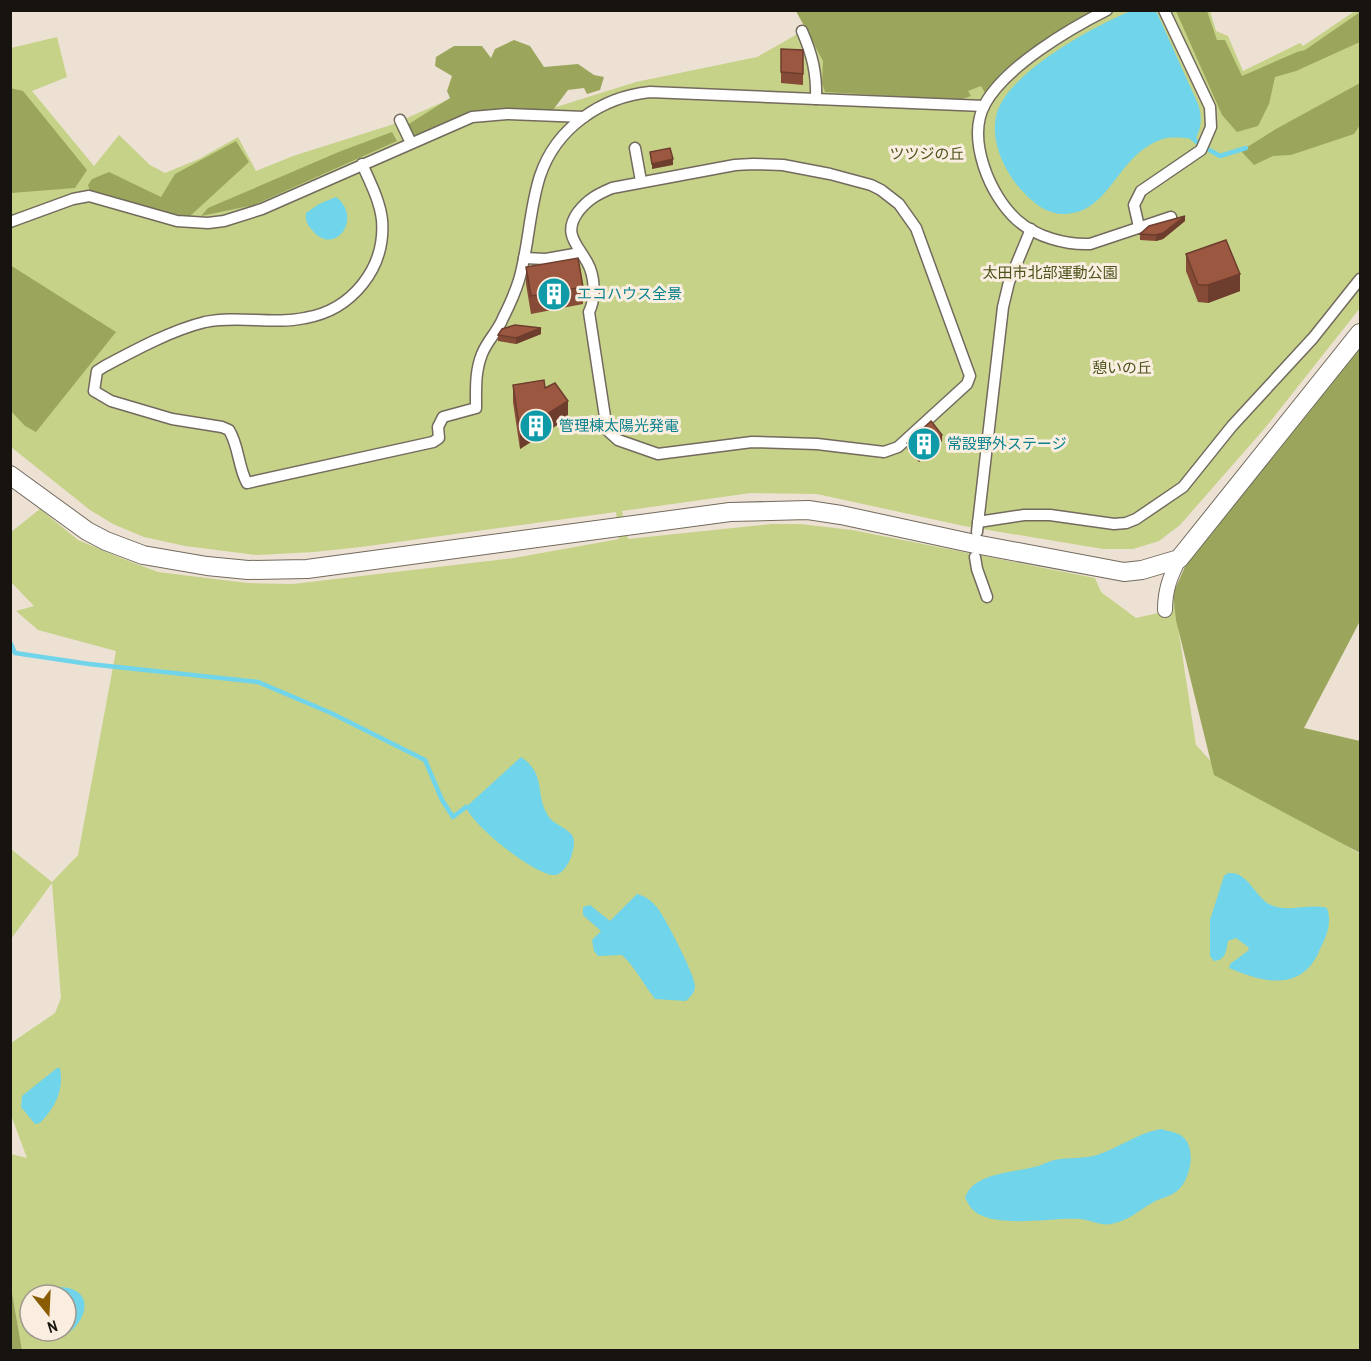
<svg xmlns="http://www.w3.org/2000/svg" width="1371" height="1361" font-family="'Archivo Narrow','Noto Sans JP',sans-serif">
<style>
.green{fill:#c6d288;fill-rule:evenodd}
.forest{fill:#9ba65c}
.water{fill:#70d4eb}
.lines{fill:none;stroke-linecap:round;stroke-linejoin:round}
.stream{stroke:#70d4eb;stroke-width:4.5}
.pedestrian-casing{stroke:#736a5e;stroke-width:13}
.minor-casing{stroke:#736a5e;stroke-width:16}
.tertiary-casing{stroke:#736a5e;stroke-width:20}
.pedestrian{stroke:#fff;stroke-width:10}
.minor{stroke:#fff;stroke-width:14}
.tertiary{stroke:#fff;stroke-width:18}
.wall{fill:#864b37}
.shaded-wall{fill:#6d3d2d}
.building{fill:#9c5740;stroke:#6d3d2d;stroke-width:1.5}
.labels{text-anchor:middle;stroke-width:6;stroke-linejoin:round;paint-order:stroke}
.park-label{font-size:15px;fill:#4c531c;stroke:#f9eee0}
.culture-label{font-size:15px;fill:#0d838f;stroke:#f9eee0;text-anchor:start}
</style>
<rect width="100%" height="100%" fill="#ece1d3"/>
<!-- green -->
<path class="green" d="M796 11H1210L1216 31 1228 36 1243 71 1300 43 1303 46 1355 11H1360V308L1265 428 1180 525 1159 541 1133 549H1103L964 526 817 494 751 493 622 511 628 539 771 524H800L852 530 1095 578 1101 592 1136 618 1158 613 1173 594 1196 745 1216 767 1360 854V1350H22L11 1287V1154L27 1158 11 1115V1043L55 1013 61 998 52 883 11 939V849L52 882 78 855 116 651 38 630 16 611 34 606 11 582V532L40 509 78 540 121 558 158 572 247 583 293 584 514 558 619 539 616 512 361 547 314 552 257 555 185 546 144 537 113 524 90 510 11 447V48L57 37 67 77 32 91 94 166 119 135 150 165 165 173 199 159 238 137 256 171 293 156 391 125 452 98 556 107 636 82 757 57 806 29ZM30 1295H66V1331H30Z"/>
<!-- forest -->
<g class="forest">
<polygon points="796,11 1101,11 1001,76 985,93 981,86 968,91 971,96 959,100 825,92 822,83 823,61"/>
<polygon points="1176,11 1207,11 1217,40 1225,40 1242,76 1297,52 1305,50 1360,12 1360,42 1296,71 1275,77 1269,104 1258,126 1237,132 1222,115"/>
<polygon points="514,40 530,46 544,67 578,64 594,75 604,77 600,90 587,94 584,88 568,90 550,114 498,112 412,141 404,127 450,98 447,91 452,76 435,66 436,57 454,46 482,46 491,58 495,49"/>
<polygon points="1360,83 1360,125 1354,134 1291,155 1273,156 1254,165 1241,151 1276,129"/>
<polygon points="10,88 23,91 87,170 75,188 11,193"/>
<polygon points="392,132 397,141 254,205 201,216 208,208 341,151"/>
<polygon points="236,141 249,162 189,217 158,211 91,194 88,185 92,179 109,172 161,197 175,174"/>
<polygon points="10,265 116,332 36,432 25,426 11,411"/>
<polygon points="1360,342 1360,621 1304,728 1360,741 1360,853 1214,775 1176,620 1173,594 1194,546"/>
<polygon points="11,1287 22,1350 11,1350"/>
</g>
<!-- water -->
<g class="water">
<path d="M1133 10 1153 11 1157 13 1198 104C1202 116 1202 126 1196 138 1184 139 1171 135 1160 140 1116 157 1111 211 1066 214 1045 215 1030 200 1017 185 1003 167 991 141 996 117 1004 74 1094 26 1133 10Z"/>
<path d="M336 197C364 218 334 258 312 230 307 225 305 220 306 213L319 204Z"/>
<path d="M521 757C546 774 535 792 547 814 552 824 566 827 572 835 576 842 573 851 571 857 569 863 563 873 556 875 537 878 472 825 466 807Z"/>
<path d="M1228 873C1249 871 1254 897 1271 905 1288 913 1310 903 1327 908 1332 922 1327 936 1320 949 1318 954 1315 960 1311 965 1290 991 1255 979 1229 968L1230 964 1249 950 1248 947 1236 938 1228 941C1226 951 1226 960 1214 961L1210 956V920L1224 876Z"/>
<path d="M637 894C646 896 653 902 659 910 666 920 695 975 695 986 695 993 690 997 686 1001L655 999C644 985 635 967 622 955L598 956 594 951 592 940 601 931 583 915V907L590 905 610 921Z"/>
<path d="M57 1068H60C64 1091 55 1107 40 1123L35 1124 21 1107 22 1096Z"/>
<path d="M1161 1129C1167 1131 1178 1132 1183 1137 1197 1149 1190 1181 1177 1191 1170 1197 1160 1198 1152 1203 1138 1211 1128 1221 1111 1224 1102 1226 1090 1220 1080 1219 1053 1217 991 1230 972 1209 969 1206 967 1201 965 1198 973 1173 1012 1173 1034 1167 1041 1166 1048 1161 1055 1160 1069 1157 1084 1159 1097 1155 1119 1148 1137 1133 1161 1129Z"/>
<path d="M61 1287C114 1291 65 1360 38 1331H66V1295H36L48 1289Z"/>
</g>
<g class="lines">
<!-- stream -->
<g class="stream">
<polyline points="1189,135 1198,143"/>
<polyline points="1206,148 1220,156 1246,148"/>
<polyline points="10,642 15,653 89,664 258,682 331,713 425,760 442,800 453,817 466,807"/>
</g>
<defs>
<g id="pedestrian">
<path d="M1107 10C1069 29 1005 67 985 104 966 139 990 196 1017 220 1036 237 1066 245 1090 244L1171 217"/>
<path d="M802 31C812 54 817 73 816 99"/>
<polyline points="400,120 411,143"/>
<polyline points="635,148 641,181"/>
<path d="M362 164C370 182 380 201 382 220 386 268 352 310 305 318 272 325 239 315 205 322 172 330 135 350 105 366L97 371 94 391 111 401 172 419 222 427 229 430C239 446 238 467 247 483L433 442 439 438 438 427 443 417 476 408C476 389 475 371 482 354 487 341 498 331 503 318 509 306 515 293 519 280 529 246 529 210 540 176 556 128 601 97 650 92L984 106"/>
<path d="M753 164 783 165 830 174 871 185 881 190 899 204 916 228 970 376 967 384 898 447 884 452 817 444 752 442 658 454 618 440 607 430 589 312C596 298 595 276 587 262 576 243 563 233 578 212 588 199 598 194 612 188L735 165Z"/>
<polyline points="10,222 73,199 89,196 177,221 208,223 224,221 262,209 472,117 507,114 584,117"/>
<polyline points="1139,227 1134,205 1141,191 1201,150 1211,127 1210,107 1164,10"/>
<polyline points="524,258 546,259 580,253"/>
<polyline points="978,522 1024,515 1050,515 1114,524 1126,523 1136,519 1183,487 1232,426 1313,338 1360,279"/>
<polyline points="977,532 1003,307 1009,282 1031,229"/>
<polyline points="975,557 977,569 987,597"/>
</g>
<path id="minor" d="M1165 610C1165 590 1170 577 1179 559"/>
<polyline id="tertiary" points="10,475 87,531 106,541 143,555 207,566 248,570 307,569 730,512 808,510 841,515 975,544 1124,572 1142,570 1179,559 1360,333"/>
</defs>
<!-- pedestrian casing -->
<use href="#pedestrian" class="pedestrian-casing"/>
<!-- minor casing -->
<use href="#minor" class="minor-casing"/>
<!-- tertiary casing -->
<use href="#tertiary" class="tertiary-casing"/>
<!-- pedestrian -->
<use href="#pedestrian" class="pedestrian"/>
<!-- minor -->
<use href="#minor" class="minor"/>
<!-- tertiary -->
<use href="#tertiary" class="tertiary"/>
</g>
<!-- wall -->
<g class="wall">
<polygon points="781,49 803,50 803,85 781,83"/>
<polygon points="1185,221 1163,239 1156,241 1140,240 1140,234"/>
<polygon points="1186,254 1240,291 1208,303 1198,302 1186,271"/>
<polygon points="526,267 583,287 583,304 531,314 526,284"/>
<polygon points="541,334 516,344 498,341 498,335"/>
<polygon points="513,385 545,388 568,418 520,449 513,402"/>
<polygon points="942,441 919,462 907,449 907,443"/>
</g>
<!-- shaded-wall -->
<g class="shaded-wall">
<polygon points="673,159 673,165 652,169 652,164"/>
<polygon points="1185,216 1185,221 1163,239 1156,241 1156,235"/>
<polygon points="1240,274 1240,291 1208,303 1208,285"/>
<polygon points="541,328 541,334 516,344 516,338"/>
<polygon points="12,341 12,353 10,354 10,342"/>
<polygon points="568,401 568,418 520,449 520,431"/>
<polygon points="942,435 942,441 919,462 919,456"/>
</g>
<!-- building -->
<g class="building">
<polygon points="781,49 803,50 803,74 781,72"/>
<polygon points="670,148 673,159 652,164 650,152"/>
<polygon points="1185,216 1163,233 1156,235 1140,234 1149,226"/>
<polygon points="1226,240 1240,274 1208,285 1198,285 1186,254"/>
<polygon points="578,258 583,287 531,296 526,267"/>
<polygon points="515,325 541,328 516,338 498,335 502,329"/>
<polygon points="544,380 545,388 555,383 568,401 520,431 513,385"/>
<polygon points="931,421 942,435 919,456 907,443"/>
</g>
<!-- icons -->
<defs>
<symbol id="building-disc" viewBox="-11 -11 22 22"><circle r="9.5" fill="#0f9aa8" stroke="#f9eee0"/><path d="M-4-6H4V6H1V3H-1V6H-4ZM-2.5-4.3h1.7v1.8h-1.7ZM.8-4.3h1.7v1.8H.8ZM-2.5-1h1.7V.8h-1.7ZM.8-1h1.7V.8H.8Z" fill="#fff"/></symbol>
</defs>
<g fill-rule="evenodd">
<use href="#building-disc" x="535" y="275" width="38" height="38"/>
<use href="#building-disc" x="517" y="407" width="38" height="38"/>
<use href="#building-disc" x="905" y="425" width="38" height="38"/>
</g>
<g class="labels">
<!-- park labels -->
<g class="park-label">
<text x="927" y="159">ツツジの丘</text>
<text x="1050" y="278">太田市北部運動公園</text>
<text x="1122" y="373">憩いの丘</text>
</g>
<!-- culture labels -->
<g class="culture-label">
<text x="577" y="299">エコハウス全景</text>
<text x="559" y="431">管理棟太陽光発電</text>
<text x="947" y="449">常設野外ステージ</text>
</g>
</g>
<!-- border -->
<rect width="1371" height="1361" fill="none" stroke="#17130f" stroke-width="24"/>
<!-- north arrow -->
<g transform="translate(48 1313) rotate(162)"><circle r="28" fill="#f9eee0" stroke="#9f968c" stroke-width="1.5"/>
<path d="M0-4.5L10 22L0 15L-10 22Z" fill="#8a5c00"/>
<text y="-9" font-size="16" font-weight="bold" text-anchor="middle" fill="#17130f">N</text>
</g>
</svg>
